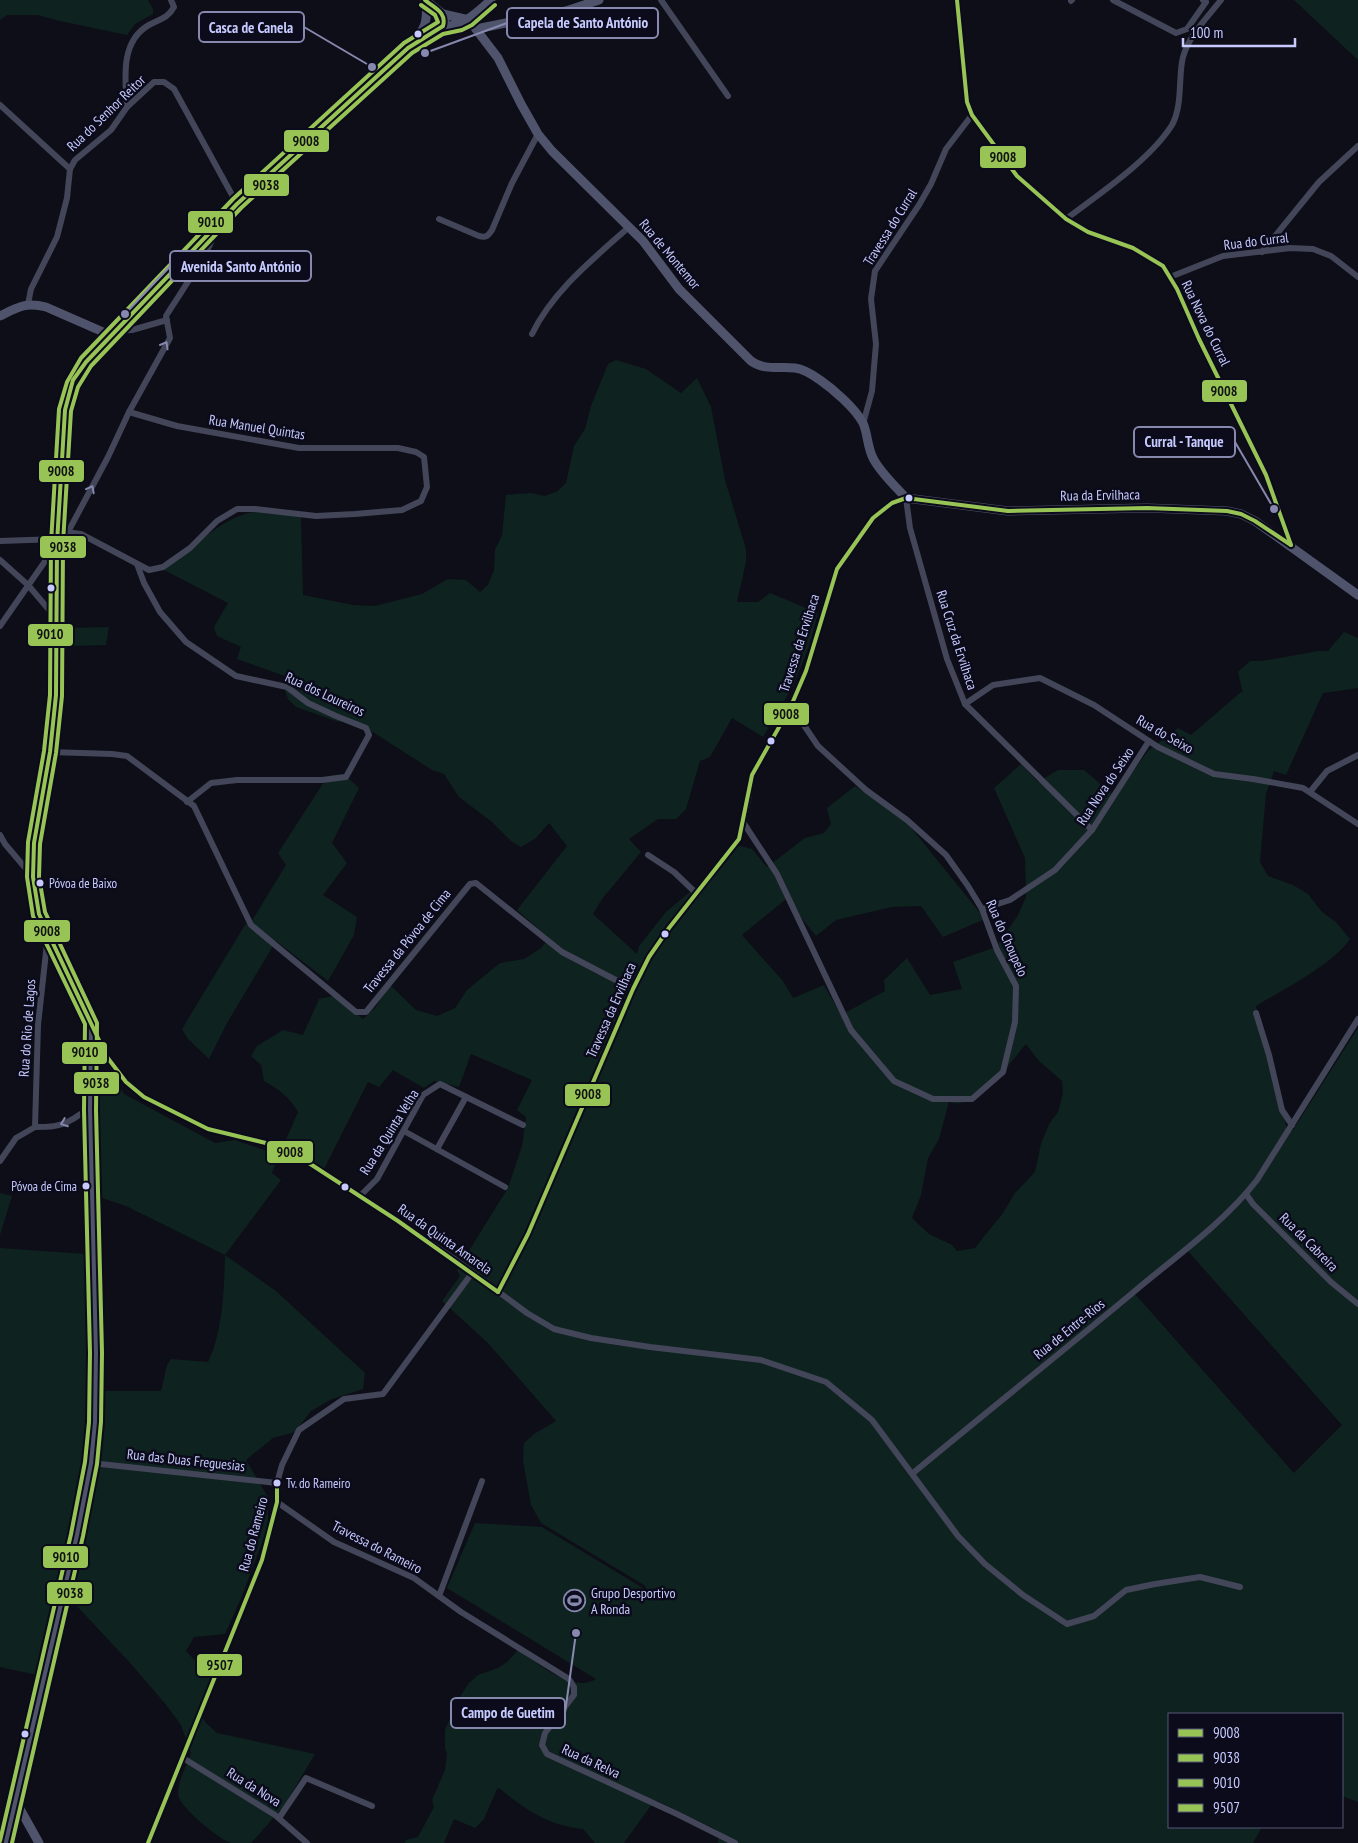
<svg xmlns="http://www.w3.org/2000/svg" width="1358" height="1843" font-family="'PT Sans Narrow',sans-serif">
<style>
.green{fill:#0e221f;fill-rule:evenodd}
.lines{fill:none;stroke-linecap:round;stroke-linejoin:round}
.street{stroke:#434659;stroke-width:6}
.secondary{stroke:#4f546c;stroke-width:9}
.bus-1-casing{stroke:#0b0b1b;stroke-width:8}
.bus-2-casing{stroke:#0b0b1b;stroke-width:8}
.bus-3-casing{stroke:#0b0b1b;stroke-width:8}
.bus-4-casing{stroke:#0b0b1b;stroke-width:8}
.bus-1{stroke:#98c455;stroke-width:4}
.bus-2{stroke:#98c455;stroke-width:4}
.bus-3{stroke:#98c455;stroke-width:4}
.bus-4{stroke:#98c455;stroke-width:4}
.oneway{stroke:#8488ac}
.bus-dot{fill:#c6cafe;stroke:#0b0b1b;stroke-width:2}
.labels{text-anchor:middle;stroke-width:5;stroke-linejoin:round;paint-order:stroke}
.bus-label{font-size:13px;fill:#c6cafe;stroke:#0b0b1b;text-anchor:start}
.street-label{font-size:14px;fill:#c6cafe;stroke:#0b0b1b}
.poi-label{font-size:14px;fill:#c6cafe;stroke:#0b0b1b;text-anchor:start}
.leader{fill:none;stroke:#8688ae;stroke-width:2}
.callout-dot{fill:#8688ae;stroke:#0b0b1b;stroke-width:2}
.callout{fill:#0b0b1b;stroke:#8688ae;stroke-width:2}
.callout-label{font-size:15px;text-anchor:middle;font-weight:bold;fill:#c6cafe}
.line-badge{stroke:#0b0b1b;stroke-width:2}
.pale-badge-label{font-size:14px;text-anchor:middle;font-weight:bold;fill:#111}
</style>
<rect width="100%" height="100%" fill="#0e0e18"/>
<!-- green -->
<g class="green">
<polygon points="0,0 148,0 153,9 153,14 135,24 127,35 60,21 38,15 7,15 0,20"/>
<polygon points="1294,0 1358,0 1358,60"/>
<path d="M616 360 646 369 681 393 697 378 711 407 725 480 746 549V562L737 602H758L770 593 818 613 809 646 794 684 763 737 732 718 710 757 700 761 686 809 676 819H658L629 839 641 852 602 899 593 914 637 954 639 946 666 912 705 879 715 864 736 845 752 849 767 867 805 838 824 833 831 824 827 808 855 786 904 819 985 919 943 937 921 906 892 907 836 920 816 936 786 899 742 935 783 981 793 998 824 985 841 1015 885 991 884 980 907 958 930 995 962 989 953 962 996 947 1018 915 1026 897 1025 858 994 788 1021 764 1038 782 1058 770H1084L1115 796 1148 751 1178 728 1191 735 1241 692 1243 693 1238 672 1250 661H1263L1318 651H1328L1344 632 1358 638V688L1323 693 1286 775 1274 771 1266 794 1260 862 1268 876 1293 885 1308 894 1322 912 1336 922 1350 939C1332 965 1284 989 1256 1006L1266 1055 1281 1096 1287 1132 1293 1130 1358 1028V1802L1342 1796V1714H1169V1827H1262L1253 1843H718L719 1835 715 1829 655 1800 624 1843H595L583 1829C549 1826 524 1809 499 1788L497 1789 484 1819 475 1828 454 1819 444 1843H404L406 1840 418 1837 434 1807 432 1800 445 1770 447 1754 445 1748V1730L459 1698 469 1683 478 1675 498 1668 507 1662 518 1650C537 1662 572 1694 596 1679L447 1588 475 1523 542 1527 648 1591 644 1585 541 1523 531 1505 523 1461 524 1443 534 1434 556 1421 488 1343 442 1301 460 1276 457 1270 508 1188 522 1146 526 1117 517 1110 532 1080 471 1054 459 1087 434 1081 424 1088 393 1070 379 1087 368 1082 324 1169 284 1144 298 1112C290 1097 278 1089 264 1081L261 1065 251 1056 257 1046 283 1030 303 1035 319 999 333 996 363 1019 375 1008 390 985 416 1010 437 1016 455 1008 467 990 500 963 524 959 541 948 549 938 517 910 567 846 549 823 536 838 521 847 511 841 492 822 459 797 444 774 432 770 354 720 339 722 296 707 288 699 285 690 290 678 237 659 241 647 217 636 214 627 228 603 164 570C188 552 223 516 254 512 269 510 286 515 301 517L303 595 353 605 375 606 422 594 448 579 466 580 480 592 488 585 494 570 495 550 502 535 506 495 531 493 545 496 558 491 566 483 574 446 585 429 591 406 608 364ZM1026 1044 1038 1060 1062 1081 1063 1093 1058 1112 1049 1124 1041 1144 1035 1172 1015 1193 1003 1213 975 1248 957 1251 952 1245 929 1234 912 1218 921 1195 928 1158 939 1139 949 1102C953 1103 957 1104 961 1103 985 1097 1010 1063 1026 1044ZM1187 1250 1342 1425 1294 1473 1135 1294Z"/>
<polygon points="109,627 106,645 70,646 69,628"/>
<polygon points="344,774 359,788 332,843 347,863 323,895 357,917 354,935 328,981 276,941 227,1023 209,1059 188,1039 182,1029 245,925 253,919 286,865 278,853 322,785 332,775"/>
<path d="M117 1081 124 1094 215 1143 235 1140 279 1155 272 1173 281 1180 225 1255 276 1291 365 1373 363 1389 332 1399 311 1411 295 1432 273 1438 246 1460 268 1497V1526L242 1596 225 1634 194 1637 186 1651 214 1680 200 1714 206 1723 217 1733 315 1754 284 1806 251 1843C245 1843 237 1843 231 1843 220 1840 178 1806 178 1794 178 1780 187 1765 191 1753L181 1725 167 1706 132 1665 60 1588 56 1587 37 1675 0 1667V1248L86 1254 90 1391H161L167 1365 171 1359 208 1362C223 1332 224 1288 225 1255L126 1206 96 1196 94 1084Z"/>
<polygon points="0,1193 12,1196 0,1235"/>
</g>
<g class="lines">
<!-- street -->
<g class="street">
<polyline points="661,0 728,96"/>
<polyline points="957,0 967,102 972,115 1017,176 1066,219 1088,232 1133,248 1163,266 1177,289 1199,339 1266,475 1291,545"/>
<polyline points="1113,0 1176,33 1187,29 1206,2 1203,0"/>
<polyline points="1071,1 1072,0"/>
<polyline points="0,105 70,169"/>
<path d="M127 107C125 79 120 41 149 25 160 19 168 18 174 7L171 0"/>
<path d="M439 219 479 236C486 238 488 236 492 230L512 183 538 134"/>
<path d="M1066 219C1099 194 1150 160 1172 125 1183 105 1178 76 1183 57 1189 35 1207 18 1221 0"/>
<polyline points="1262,252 1319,182 1358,146"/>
<polyline points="1170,277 1223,256 1290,248 1313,249 1331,256 1358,277"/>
<polyline points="28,304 31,289 57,237 67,198 70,169 75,160 111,130 127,107 154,82 164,82 174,89 237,204"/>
<polyline points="114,331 132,330 167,320"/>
<path d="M532 334C553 291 593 259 629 227"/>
<polyline points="863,424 872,391 876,344 871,299 875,271 919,205 931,184 946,149 972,115"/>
<polyline points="58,531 81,534 149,570 163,567 190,548 217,521 237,509 255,509 316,516 355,514 402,510 421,501 427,487 424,457 416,452 398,448 299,448 177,426 129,412"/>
<path d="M68 532 108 457 129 412 170 338 166 316C180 293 212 249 217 226"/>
<polyline points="0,541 58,539"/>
<polyline points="0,560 28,585 56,618"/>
<polyline points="137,564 144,583 160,612 186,642 236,676 287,687 308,703 336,716 366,728 369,735 346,777 322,780 237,780 211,783 187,802"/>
<polyline points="0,626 57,544"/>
<polyline points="965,704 993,685 1040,678 1094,705 1158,747 1214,774 1253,779 1303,788 1358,824"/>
<polyline points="50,752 112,754 127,756 194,806 251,925 356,1012 366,1012 470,884 476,883 562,952 633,989"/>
<polyline points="1310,792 1327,771 1358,755"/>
<polyline points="743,822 777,874 851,1030 894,1081 933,1099 972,1099 1003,1072 1015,1022 1016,986 997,950 982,909 968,886 946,855 907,820 866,790 818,746 791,706"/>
<polyline points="0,835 5,844 33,877"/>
<polyline points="648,855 674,872 697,894"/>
<polyline points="982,909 1010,900 1055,870 1092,830 1149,741"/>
<polyline points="1256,1013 1269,1055 1282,1110 1292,1125"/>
<polyline points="92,1024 107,1057 126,1082 144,1097 208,1129 274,1145 298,1156 398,1221 453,1258 527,1313 554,1329 591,1338 650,1347 761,1360 826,1382 872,1420 958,1536 985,1564 1023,1595 1067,1624 1094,1616 1126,1590 1155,1584 1200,1577 1240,1587"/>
<path d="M35 1127C48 1127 60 1127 71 1120 78 1117 82 1111 90 1110"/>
<polyline points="404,1131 505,1187"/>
<polyline points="437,1149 466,1097"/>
<polyline points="0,1161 16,1138 35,1127 38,1025 48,934"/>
<polyline points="1246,1194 1253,1204 1331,1282 1358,1304"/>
<polyline points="360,1196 377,1179 423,1095 440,1084 523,1125"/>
<polyline points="498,1292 528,1234 633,989 649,957 669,928 708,880 739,839 748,800 752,775 791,706 806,671 837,569 873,518 892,503 906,498 910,528 947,659 965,704 1092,830"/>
<polyline points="91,1463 277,1483"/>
<path d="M913 1473C989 1410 1067 1348 1142 1285 1182 1252 1226 1220 1257 1180L1358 1019"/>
<polyline points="277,1502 334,1542 414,1578 461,1612 569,1679 574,1687 574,1695 545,1733 542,1745 547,1754 677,1814 735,1843"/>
<polyline points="439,1596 482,1481"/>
<polyline points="183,1758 275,1815 307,1843"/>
<polyline points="279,1818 306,1778 372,1806"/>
<polyline points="148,1843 262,1560 277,1502 277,1483 282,1465 299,1430 344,1399 383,1394 472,1273"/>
</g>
<!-- secondary -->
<g class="secondary">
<polyline points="425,0 443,14 469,20"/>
<path d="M469 20 498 58 521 104 538 134 552 151 643 241 679 289 751 361C765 371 780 366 795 368 804 369 813 375 820 380 833 389 855 408 863 423 868 434 867 448 874 460 882 474 895 486 906 498L1008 511 1147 508 1227 511 1241 514 1255 521 1358 595"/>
<path d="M441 28C467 23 472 17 491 0"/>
<polyline points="476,29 566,11 599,0"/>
<polyline points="414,44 443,26 445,20 443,14"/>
<path d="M0 316C18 307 26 302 46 307L110 335"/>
<polyline points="15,1800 39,1843"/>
<path d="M6 1843 15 1800 77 1535 91 1463 95 1422 96 1353 90 1110 91 1023 39 914 33 877 34 843 50 752 56 695 57 543 65 410C69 391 74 377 86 362L237 204 408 48C424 29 428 27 426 1"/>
</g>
<defs>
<g id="bus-1">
<path d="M425 0C434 8 447 12 443 26L408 48 237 204 86 362 73 380 65 410 57 543 56 695 50 752 34 843 33 877 39 914 107 1057 126 1082 144 1097 208 1129 274 1145 298 1156 398 1221 498 1292"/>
<polyline points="957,0 967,102 972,115 1017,176 1066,219 1088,232 1133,248 1163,266 1177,289 1199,339 1266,475 1291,545"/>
<polyline points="498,1292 528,1234 633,989 649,957 669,928 739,839 752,775 791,706 806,671 837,569 873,518 892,503 906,498 1008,511 1147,508 1227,511 1241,514 1255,521 1291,545"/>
</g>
<polyline id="bus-2" points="12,1843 83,1536 97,1464 101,1422 102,1353 96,1110 97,1023 45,912 39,877 40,844 56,753 62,696 63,543 71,411 78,387 91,366 241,208 412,53 443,34 462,30 472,25 495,5"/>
<polyline id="bus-3" points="0,1841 71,1534 85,1462 89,1422 90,1353 84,1110 85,1024 33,916 27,877 28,842 44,751 50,695 51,543 59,409 67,382 81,358 233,199 404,43 438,22 435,15 421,5"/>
<polyline id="bus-4" points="148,1843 262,1560 277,1502 277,1483"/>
</defs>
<!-- bus-1 casing -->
<use href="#bus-1" class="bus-1-casing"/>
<!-- bus-2 casing -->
<use href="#bus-2" class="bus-2-casing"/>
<!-- bus-3 casing -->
<use href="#bus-3" class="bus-3-casing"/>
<!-- bus-4 casing -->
<use href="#bus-4" class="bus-4-casing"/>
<!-- bus-1 -->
<use href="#bus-1" class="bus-1"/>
<!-- bus-2 -->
<use href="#bus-2" class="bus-2"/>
<!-- bus-3 -->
<use href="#bus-3" class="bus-3"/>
<!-- bus-4 -->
<use href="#bus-4" class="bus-4"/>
</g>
<!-- one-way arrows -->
<defs><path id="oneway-chevron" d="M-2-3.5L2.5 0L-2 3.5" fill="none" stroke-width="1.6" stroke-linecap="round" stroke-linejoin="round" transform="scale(1.25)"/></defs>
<g class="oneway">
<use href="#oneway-chevron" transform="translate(165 345) rotate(-60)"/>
<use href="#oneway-chevron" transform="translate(91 489) rotate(-62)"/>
<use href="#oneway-chevron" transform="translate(64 1123) rotate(159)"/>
</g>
<!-- icons -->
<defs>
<symbol id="stadium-ring" viewBox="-11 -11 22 22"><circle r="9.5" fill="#0b0b1b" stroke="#8688ae" stroke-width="1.5"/><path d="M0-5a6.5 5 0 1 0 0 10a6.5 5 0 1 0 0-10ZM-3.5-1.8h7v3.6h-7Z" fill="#8688ae"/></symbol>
</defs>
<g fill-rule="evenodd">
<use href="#stadium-ring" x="562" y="1588" width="25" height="25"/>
</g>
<!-- markers -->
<g class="bus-dot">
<circle cx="418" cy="34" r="4.5"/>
<circle cx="909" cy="498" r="4.5"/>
<circle cx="51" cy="588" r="4.5"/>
<circle cx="771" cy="741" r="4.5"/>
<circle cx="40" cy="883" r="4.5"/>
<circle cx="665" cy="934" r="4.5"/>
<circle cx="86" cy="1186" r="4.5"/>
<circle cx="345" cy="1187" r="4.5"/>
<circle cx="277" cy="1483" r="4.5"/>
<circle cx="25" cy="1734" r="4.5"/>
</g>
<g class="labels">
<!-- bus labels -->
<g class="bus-label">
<text x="49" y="888">Póvoa de Baixo</text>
<text x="77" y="1191" text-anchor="end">Póvoa de Cima</text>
<text x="286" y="1488">Tv. do Rameiro</text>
</g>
<!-- street labels -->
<g class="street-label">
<text transform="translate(106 113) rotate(-44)" y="5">Rua do Senhor Reitor</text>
<text transform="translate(890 227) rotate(-58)" y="5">Travessa do Curral</text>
<text transform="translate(1256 241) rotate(-7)" y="5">Rua do Curral</text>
<text transform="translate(670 254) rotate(50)" y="5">Rua de Montemor</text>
<text transform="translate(1206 323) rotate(64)" y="5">Rua Nova do Curral</text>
<text transform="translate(257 427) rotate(9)" y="5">Rua Manuel Quintas</text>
<text transform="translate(1100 495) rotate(-1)" y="5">Rua da Ervilhaca</text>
<text transform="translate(957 640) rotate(72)" y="5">Rua Cruz da Ervilhaca</text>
<text transform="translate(799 643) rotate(-72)" y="5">Travessa da Ervilhaca</text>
<text transform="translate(325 694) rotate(25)" y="5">Rua dos Loureiros</text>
<text transform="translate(1165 734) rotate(30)" y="5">Rua do Seixo</text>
<text transform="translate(1105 786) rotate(-56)" y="5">Rua Nova do Seixo</text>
<text transform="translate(1007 938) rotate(66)" y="5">Rua do Choupelo</text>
<text transform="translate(407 941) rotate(-51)" y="5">Travessa da Póvoa de Cima</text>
<text transform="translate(611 1010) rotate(-66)" y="5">Travessa da Ervilhaca</text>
<text transform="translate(27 1028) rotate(-86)" y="5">Rua do Rio de Lagos</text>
<text transform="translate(389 1132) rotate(-58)" y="5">Rua da Quinta Velha</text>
<text transform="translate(445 1239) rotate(35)" y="5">Rua da Quinta Amarela</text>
<text transform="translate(1309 1242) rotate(45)" y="5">Rua da Cabreira</text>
<text transform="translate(1069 1329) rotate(-39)" y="5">Rua de Entre-Rios</text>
<text transform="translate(186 1460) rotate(6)" y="5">Rua das Duas Freguesias</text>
<text transform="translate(253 1534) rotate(-75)" y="5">Rua do Rameiro</text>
<text transform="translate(377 1547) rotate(27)" y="5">Travessa do Rameiro</text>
<text transform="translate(591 1761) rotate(25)" y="5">Rua da Relva</text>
<text transform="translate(254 1787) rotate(32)" y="5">Rua da Nova</text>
</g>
<!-- poi labels -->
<g class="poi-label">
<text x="591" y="1598">Grupo Desportivo<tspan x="591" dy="16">A Ronda</tspan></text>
</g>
</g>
<!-- callouts -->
<path class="leader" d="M425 53L507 23M372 67L304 27M125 314L170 266M1274 509L1235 442M576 1633L565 1713"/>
<g class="callout-dot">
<circle cx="425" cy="53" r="5"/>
<circle cx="372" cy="67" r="5"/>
<circle cx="125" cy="314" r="5"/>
<circle cx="1274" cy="509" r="5"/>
<circle cx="576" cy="1633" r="5"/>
</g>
<g class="callout">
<rect x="507" y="8" width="151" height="30" rx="5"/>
<rect x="199" y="12" width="105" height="30" rx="5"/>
<rect x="170" y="251" width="141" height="30" rx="5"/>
<rect x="1134" y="427" width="101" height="30" rx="5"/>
<rect x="451" y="1698" width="114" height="30" rx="5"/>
</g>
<g class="callout-label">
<text x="583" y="28">Capela de Santo António</text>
<text x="251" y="33">Casca de Canela</text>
<text x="241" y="272">Avenida Santo António</text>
<text x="1184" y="447">Curral - Tanque</text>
<text x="508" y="1718">Campo de Guetim</text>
</g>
<g class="line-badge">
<rect x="283" y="129" width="47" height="24" rx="5" fill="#98c455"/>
<rect x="979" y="145" width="48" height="24" rx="5" fill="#98c455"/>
<rect x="243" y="173" width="47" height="24" rx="5" fill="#98c455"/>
<rect x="187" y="210" width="47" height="24" rx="5" fill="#98c455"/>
<rect x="1201" y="379" width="47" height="24" rx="5" fill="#98c455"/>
<rect x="38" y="459" width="47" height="24" rx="5" fill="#98c455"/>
<rect x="39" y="535" width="48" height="24" rx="5" fill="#98c455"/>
<rect x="27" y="623" width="47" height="24" rx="5" fill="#98c455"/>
<rect x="763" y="702" width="47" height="24" rx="5" fill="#98c455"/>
<rect x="23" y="919" width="48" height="24" rx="5" fill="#98c455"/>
<rect x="61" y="1041" width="47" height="24" rx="5" fill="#98c455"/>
<rect x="73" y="1071" width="47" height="24" rx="5" fill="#98c455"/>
<rect x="564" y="1083" width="47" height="24" rx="5" fill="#98c455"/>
<rect x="266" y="1140" width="48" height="24" rx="5" fill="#98c455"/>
<rect x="42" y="1545" width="47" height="24" rx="5" fill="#98c455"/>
<rect x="46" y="1581" width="47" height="24" rx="5" fill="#98c455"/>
<rect x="196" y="1653" width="47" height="24" rx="5" fill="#98c455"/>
</g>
<g class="pale-badge-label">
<text x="306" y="146">9008</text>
<text x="1003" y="162">9008</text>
<text x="266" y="190">9038</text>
<text x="211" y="227">9010</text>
<text x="1224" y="396">9008</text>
<text x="61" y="476">9008</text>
<text x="63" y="552">9038</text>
<text x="50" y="639">9010</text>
<text x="786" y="719">9008</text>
<text x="47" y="936">9008</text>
<text x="85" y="1057">9010</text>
<text x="96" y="1088">9038</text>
<text x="588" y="1099">9008</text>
<text x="290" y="1157">9008</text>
<text x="66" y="1562">9010</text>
<text x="70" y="1598">9038</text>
<text x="220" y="1670">9507</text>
</g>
<!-- legend -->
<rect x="1168" y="1713" width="175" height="115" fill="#0b0b1b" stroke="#565776"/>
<rect x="1178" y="1729" width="25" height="8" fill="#98c455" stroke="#565776"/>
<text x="1213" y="1738" font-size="15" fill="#c6cafe">9008</text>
<rect x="1178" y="1754" width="25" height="8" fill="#98c455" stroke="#565776"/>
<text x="1213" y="1763" font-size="15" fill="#c6cafe">9038</text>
<rect x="1178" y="1779" width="25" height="8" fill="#98c455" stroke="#565776"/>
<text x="1213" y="1788" font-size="15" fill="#c6cafe">9010</text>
<rect x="1178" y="1804" width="25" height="8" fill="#98c455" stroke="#565776"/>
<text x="1213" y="1813" font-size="15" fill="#c6cafe">9507</text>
<!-- scale -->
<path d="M1183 38v8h112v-8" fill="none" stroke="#c6cafe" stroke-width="2.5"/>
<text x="1190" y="38" font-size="15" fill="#c6cafe" stroke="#0b0b1b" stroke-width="4" paint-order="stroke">100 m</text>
</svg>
